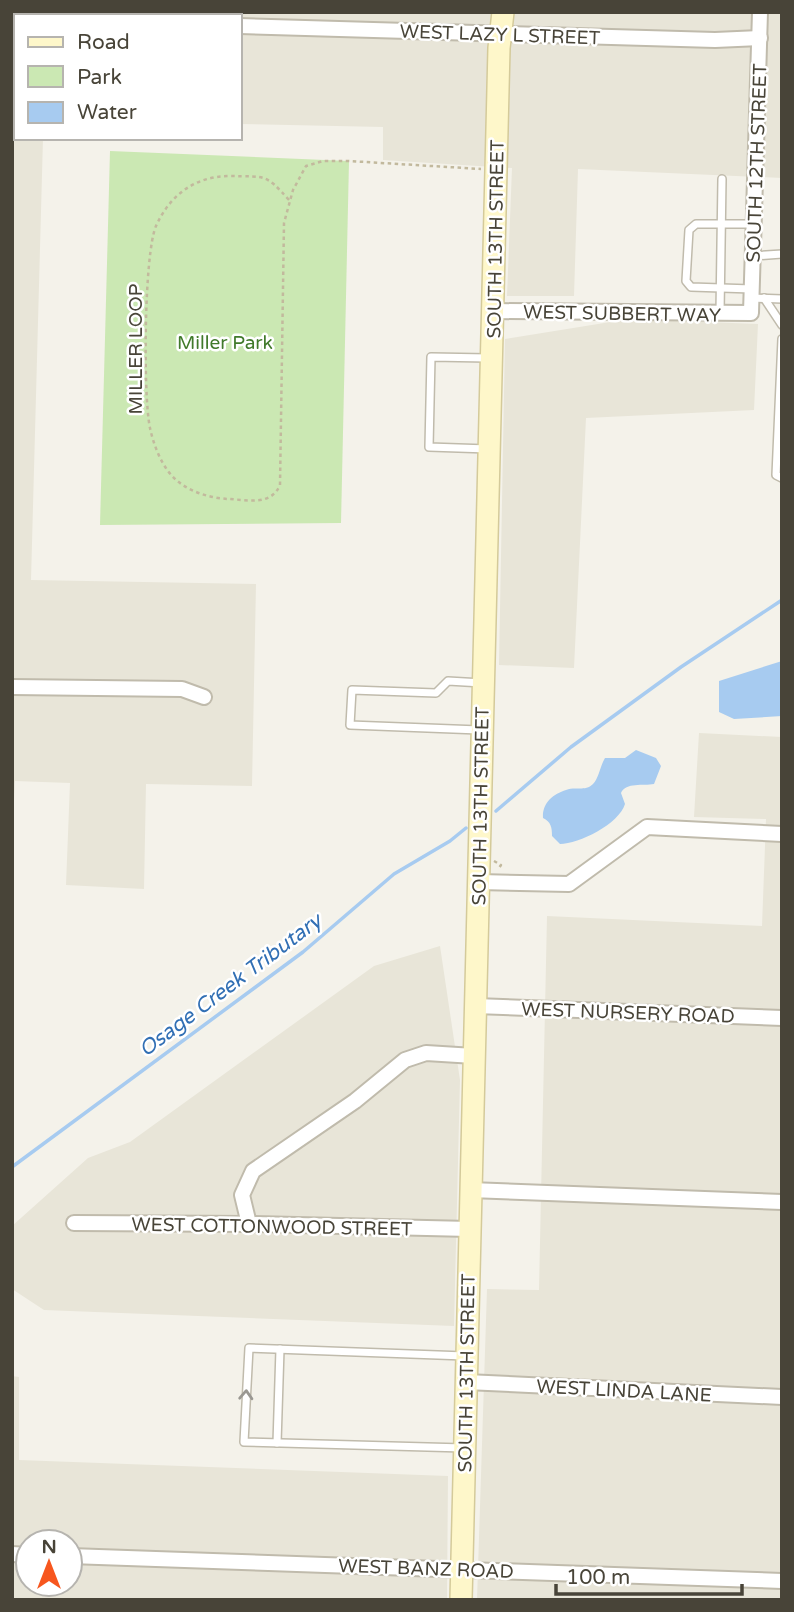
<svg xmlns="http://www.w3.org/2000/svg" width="794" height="1612" font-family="'Varela Round',sans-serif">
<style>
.residential{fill:#e8e5d8;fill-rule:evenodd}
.green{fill:#cbe8b3}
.water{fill:#a7cbf0}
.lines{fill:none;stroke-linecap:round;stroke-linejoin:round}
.stream{stroke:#a7cbf0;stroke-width:3.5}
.lane-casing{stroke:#c0bbac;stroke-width:10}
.street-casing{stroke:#c0bbac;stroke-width:18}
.secondary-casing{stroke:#d4ca9a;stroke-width:24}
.path{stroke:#c2b99d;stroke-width:2.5;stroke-dasharray:3.5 3.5;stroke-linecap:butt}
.lane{stroke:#fff;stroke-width:7}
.street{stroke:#fff;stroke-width:14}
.secondary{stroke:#fef7ca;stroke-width:21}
.oneway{stroke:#9a9892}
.labels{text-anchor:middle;stroke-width:5;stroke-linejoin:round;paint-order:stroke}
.street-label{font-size:19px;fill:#484438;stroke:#fff}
.park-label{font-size:19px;fill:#417a2b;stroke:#fff}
.water-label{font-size:21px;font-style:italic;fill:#316fb4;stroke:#fff}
</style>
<rect width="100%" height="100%" fill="#f4f2ea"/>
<!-- residential -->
<g class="residential">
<polygon points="12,12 782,12 782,178 578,169 574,296 507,296 512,168 383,160 383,127 240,124 240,16 16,16 16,138 43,138 31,580 256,584 252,786 146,784 144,889 66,885 70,783 15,781 12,840"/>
<polygon points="629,319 758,324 754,410 586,418 574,668 499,665 505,339"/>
<polygon points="699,733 782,737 782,1600 477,1600 487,1289 539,1290 547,916 762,926 766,819 694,817"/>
<polygon points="440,946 460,1080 454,1326 44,1310 12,1289 12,1226 88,1158 130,1142 374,966"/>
<path d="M12 1376 19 1377V1460L448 1476 447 1600H12ZM28 1542H70V1584H28Z"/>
</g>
<!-- green -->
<polygon class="green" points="110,151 349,161 341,523 100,525"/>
<!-- water -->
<g class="water">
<polygon points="782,661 782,716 734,719 719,712 719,681"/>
<path d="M636 750 656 758 661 766 654 784C643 786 626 782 621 793L625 804C619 824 579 844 560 844L552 836C552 827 551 822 543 818 542 803 553 794 566 790 575 786 585 792 593 784 599 778 600 766 605 758H625Z"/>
</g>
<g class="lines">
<!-- stream -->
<g class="stream">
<polyline points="496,811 571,747 681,667 782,600"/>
<polyline points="12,1167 303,952 394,874 450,841 466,828"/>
</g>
<defs>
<g id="lane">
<polyline points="753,256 782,254"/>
<polyline points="752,289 691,287 686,281 689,230 696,224 753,224"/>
<polyline points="752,298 782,299"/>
<polyline points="764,298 782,325"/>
<polyline points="720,313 722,179"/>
<polyline points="782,339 776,475 782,478"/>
<polyline points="488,358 431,357 429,447 488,449"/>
<polyline points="479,730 350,725 352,690 436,693 448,681 482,683"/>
<polyline points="277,1443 280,1349"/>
<polyline points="464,1448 244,1442 249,1348 465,1356"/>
</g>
<g id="street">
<polyline points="138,16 139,12"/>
<polyline points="12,21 16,21"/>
<polyline points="240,26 715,40 760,38"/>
<polyline points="493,311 751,313 760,12"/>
<polyline points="12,687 182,689 204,697"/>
<polyline points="479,882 569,884 647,827 782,834"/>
<polyline points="475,1006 782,1018"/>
<polyline points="470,1190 782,1202"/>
<polyline points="74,1223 249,1224 470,1229"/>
<polyline points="249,1224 242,1195 253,1171 355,1101 405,1060 426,1053 474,1056"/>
<polyline points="466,1382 782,1397"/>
<polyline points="12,1554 28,1555"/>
<polyline points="70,1556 782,1581"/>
</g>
<polyline id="secondary" points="461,1600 499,48 503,12"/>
</defs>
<!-- lane casing -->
<use href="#lane" class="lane-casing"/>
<!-- street casing -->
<use href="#street" class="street-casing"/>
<!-- secondary casing -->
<use href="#secondary" class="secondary-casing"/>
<!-- path -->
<g class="path">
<path d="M289 200C265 173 266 177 230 176 195 176 170 195 156 226 144 254 143 396 150 428 153 442 159 459 168 471 182 490 207 498 229 499 248 500 271 506 280 485L284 223 293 190 306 166 323 161H349L481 169"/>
<polyline points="494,861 501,865 499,868"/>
</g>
<!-- lane -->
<use href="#lane" class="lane"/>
<!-- street -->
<use href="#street" class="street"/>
<!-- secondary -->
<use href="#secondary" class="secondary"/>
</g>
<!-- one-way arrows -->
<defs><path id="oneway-chevron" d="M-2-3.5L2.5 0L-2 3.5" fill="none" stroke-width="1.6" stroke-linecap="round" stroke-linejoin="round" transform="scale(1.75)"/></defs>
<use class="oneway" href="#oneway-chevron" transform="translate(246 1395) rotate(-87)"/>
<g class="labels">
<!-- street labels -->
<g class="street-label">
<text transform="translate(500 34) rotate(2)" y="7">WEST LAZY L STREET</text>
<text transform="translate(756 163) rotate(-88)" y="7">SOUTH 12TH STREET</text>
<text transform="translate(495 239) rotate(-89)" y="7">SOUTH 13TH STREET</text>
<text transform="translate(622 313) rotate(1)" y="7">WEST SUBBERT WAY</text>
<text transform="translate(135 349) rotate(-90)" y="7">MILLER LOOP</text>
<text transform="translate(480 806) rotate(-89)" y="7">SOUTH 13TH STREET</text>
<text transform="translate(628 1012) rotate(2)" y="7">WEST NURSERY ROAD</text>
<text transform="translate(272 1226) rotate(1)" y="7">WEST COTTONWOOD STREET</text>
<text transform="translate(466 1373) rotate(-89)" y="7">SOUTH 13TH STREET</text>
<text transform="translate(624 1390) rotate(3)" y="7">WEST LINDA LANE</text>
<text transform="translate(426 1568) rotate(2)" y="7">WEST BANZ ROAD</text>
</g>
<!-- park labels -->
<g class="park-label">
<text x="225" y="349">Miller Park</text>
</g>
<!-- water labels -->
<g class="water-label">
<text transform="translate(230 985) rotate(-37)" y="7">Osage Creek Tributary</text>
</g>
</g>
<!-- border -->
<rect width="794" height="1612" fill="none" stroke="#484438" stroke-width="28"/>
<!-- legend -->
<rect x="14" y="14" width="228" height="126" fill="#ffffff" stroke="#b6b4af" stroke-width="2"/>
<rect x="28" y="37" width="35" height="10" fill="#fef7ca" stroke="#b6b4af" stroke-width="2"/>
<text x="77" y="49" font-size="21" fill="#484438">Road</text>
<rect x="28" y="66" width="35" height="21" fill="#cbe8b3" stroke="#b6b4af" stroke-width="2"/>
<text x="77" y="84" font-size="21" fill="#484438">Park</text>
<rect x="28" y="102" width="35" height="21" fill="#a7cbf0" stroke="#b6b4af" stroke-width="2"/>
<text x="77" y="119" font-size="21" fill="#484438">Water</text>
<!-- north arrow -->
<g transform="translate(49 1563)"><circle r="33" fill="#ffffff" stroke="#b6b4af" stroke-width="2"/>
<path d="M0-5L12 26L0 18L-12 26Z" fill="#f7561e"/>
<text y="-10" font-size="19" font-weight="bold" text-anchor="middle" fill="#484438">N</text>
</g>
<!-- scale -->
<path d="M556 1584v10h186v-10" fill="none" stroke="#484438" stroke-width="3.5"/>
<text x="566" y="1584" font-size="21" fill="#484438" stroke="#ffffff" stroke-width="5" paint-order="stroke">100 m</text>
</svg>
